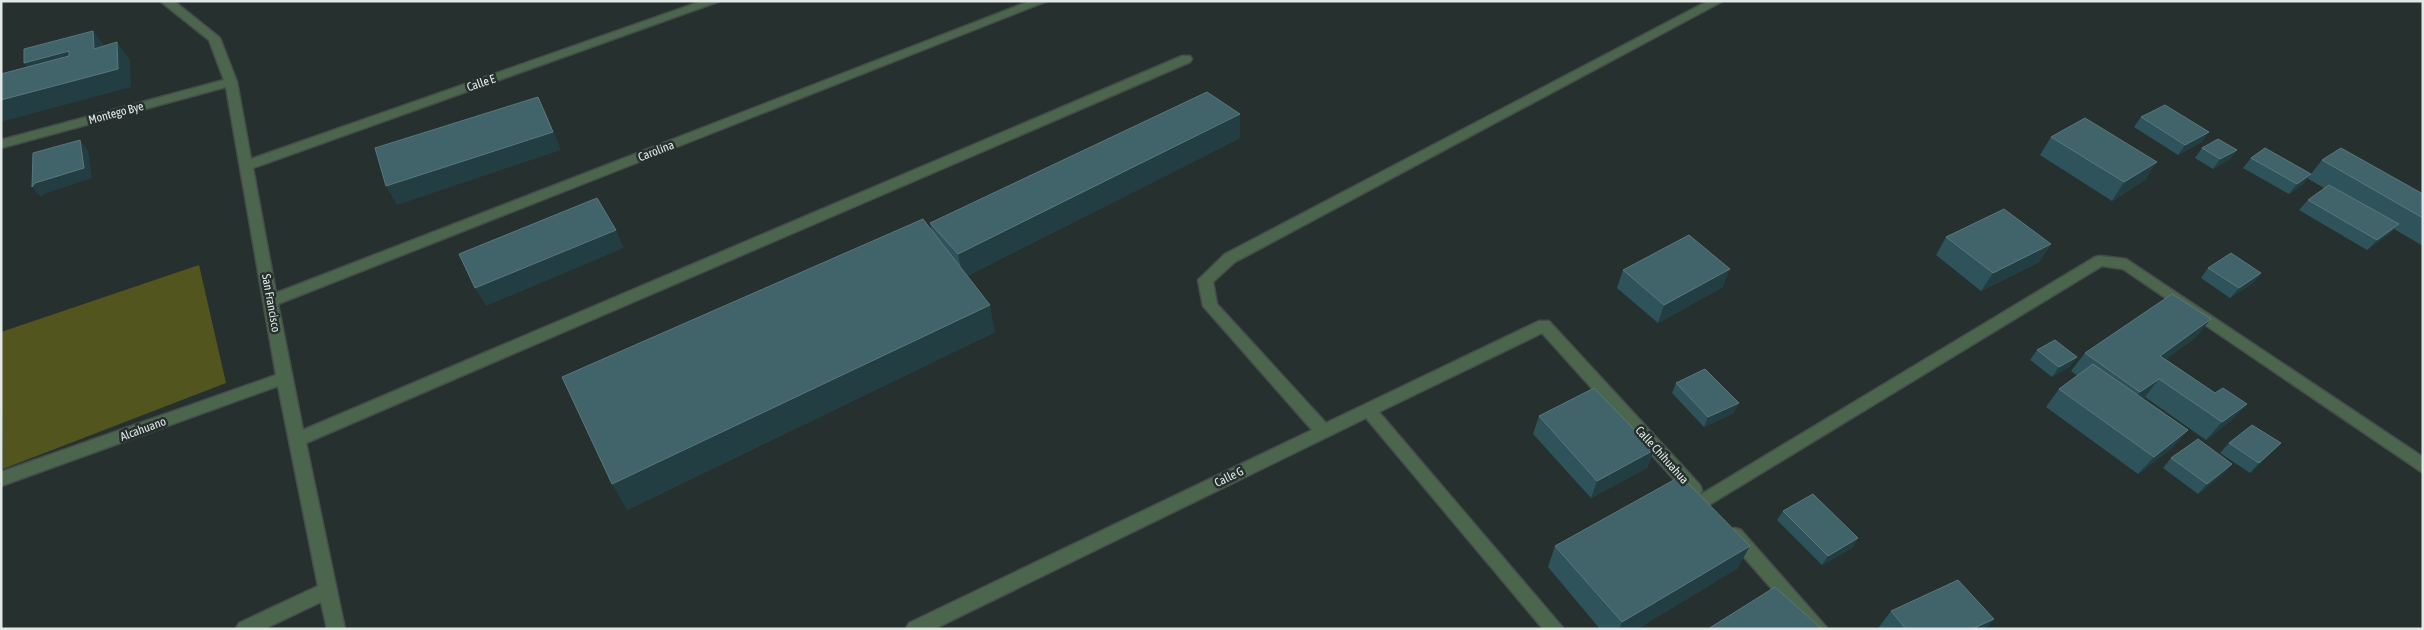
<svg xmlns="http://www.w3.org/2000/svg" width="2424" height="630" font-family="'Asap Condensed',sans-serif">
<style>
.green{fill:#52551e}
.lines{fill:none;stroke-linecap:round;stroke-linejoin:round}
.minor-casing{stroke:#444d4b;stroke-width:3}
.minor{fill:#4b664c;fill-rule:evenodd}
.wall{fill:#2e535a}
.shaded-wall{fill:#223e42}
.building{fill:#41636a;stroke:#5a787d}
.labels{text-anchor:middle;stroke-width:5;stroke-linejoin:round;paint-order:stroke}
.street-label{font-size:12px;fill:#e1e8e6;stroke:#26302e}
</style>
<rect width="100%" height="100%" fill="#26302e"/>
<!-- green -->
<polygon class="green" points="199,265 226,383 3,469 1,332"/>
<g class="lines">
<defs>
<g id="minor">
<polygon points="160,1 174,1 220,38 237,82 251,159 702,1 720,1 253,168 276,293 1030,1 1047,1 278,304 303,430 1182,56 1190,56 1192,59 1190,62 306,443 345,629 327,629 321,602 264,629 236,629 239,623 318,586 278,386 1,486 1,472 276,375 226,87 1,148 1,140 224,80 209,40"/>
<polygon points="1708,1 1723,1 1235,262 1213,282 1217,304 1326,423 1539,321 1549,321 1700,485 1702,490 1700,495 2095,257 2100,256 2126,259 2423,457 2423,473 2123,269 2102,266 1704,508 1698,506 1696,501 1700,495 1694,497 1688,495 1542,333 1379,412 1564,629 1543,629 1366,418 934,629 906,629 909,623 1312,430 1203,306 1198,280 1225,254"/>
<polygon points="1735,528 1741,530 1828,629 1807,629 1729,540 1726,535 1729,530"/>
</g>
</defs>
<!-- minor casing -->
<use href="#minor" class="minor-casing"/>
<!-- minor -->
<use href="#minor" class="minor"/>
</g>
<!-- wall -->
<g class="wall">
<polygon points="2141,117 2202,142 2178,155 2134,127"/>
<polygon points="2051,137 2145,180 2112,201 2040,155"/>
<polygon points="1240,138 967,276 995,332 627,510 932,231 930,223"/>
<polygon points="2202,148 2237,150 2229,160 2213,169 2195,158"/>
<polygon points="2251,158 2311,174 2322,160 2423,194 2423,246 2394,229 2389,234 2367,250 2299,210 2308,200 2324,188 2307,178 2303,184 2289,194 2243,168"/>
<polygon points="1946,237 2051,244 2039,262 1981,291 1936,255"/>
<polygon points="2208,268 2261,273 2253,283 2230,298 2201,278"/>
<polygon points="1623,270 1723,287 1658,323 1617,288"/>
<polygon points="2196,337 2166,359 2215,393 2247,404 2230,421 2206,440 2145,397 2142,398 2188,430 2172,448 2138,474 2046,407 2059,389 2078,376 2071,371 2085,353"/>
<polygon points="2037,350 2077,357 2069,367 2052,377 2030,360"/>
<polygon points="1676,383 1734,413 1704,427 1672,393"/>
<polygon points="1539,416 1654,450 1647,468 1591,498 1533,434"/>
<polygon points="2229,443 2281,443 2250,473 2220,453"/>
<polygon points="2171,458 2232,464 2223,474 2198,494 2163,468"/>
<polygon points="1783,511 1858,538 1852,548 1822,565 1777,520"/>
<polygon points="1555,546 1738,568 1637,629 1600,629 1548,567"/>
<polygon points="1891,611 1994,619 1985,629 1880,629 1879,627"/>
</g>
<!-- shaded-wall -->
<g class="shaded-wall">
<polygon points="93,31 107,49 94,49"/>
<polygon points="117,42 130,60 131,87 1,122 1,100"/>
<polygon points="69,51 83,69 39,81 24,63"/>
<polygon points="538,97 547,115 561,150 397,205 386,186"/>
<polygon points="1240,114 1240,138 963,278 958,254"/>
<polygon points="2209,132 2202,142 2178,155 2185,145"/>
<polygon points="80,140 88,150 92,178 44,194 41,197 32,187"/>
<polygon points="2237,150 2229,160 2213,169 2220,159"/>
<polygon points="2157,162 2145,180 2112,201 2124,182"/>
<polygon points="2311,174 2303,184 2289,194 2297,184"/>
<polygon points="2399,224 2389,234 2367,250 2377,240"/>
<polygon points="616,230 624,248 486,306 475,288"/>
<polygon points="2051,244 2039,262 1981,291 1993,273"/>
<polygon points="1730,269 1723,287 1658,323 1664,305"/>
<polygon points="2261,273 2253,283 2230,298 2239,288"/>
<polygon points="990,305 995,332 627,510 612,484"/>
<polygon points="2211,319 2196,337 2146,374 2160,356"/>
<polygon points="2077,357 2069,367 2052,377 2059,367"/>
<polygon points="2159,379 2145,397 2125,410 2140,392"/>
<polygon points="1739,403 1734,413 1704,427 1708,417"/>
<polygon points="2247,404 2230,421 2206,440 2222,422"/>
<polygon points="2188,430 2172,448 2138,474 2154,457"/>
<polygon points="2281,443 2271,453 2250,473 2259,463"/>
<polygon points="1654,450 1647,468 1591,498 1597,481"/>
<polygon points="2232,464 2223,474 2198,494 2207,484"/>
<polygon points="1858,538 1852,548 1822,565 1828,556"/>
<polygon points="1750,546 1738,568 1637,629 1619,629 1622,622"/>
<polygon points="1994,619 1985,629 1972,629"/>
</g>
<!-- building -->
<g class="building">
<polygon points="93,31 94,49 117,42 118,69 1,100 1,74 69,56 69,51 24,63 24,49"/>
<polygon points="1207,92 1240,114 958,254 930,223"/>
<polygon points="538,97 553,132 386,186 375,148"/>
<polygon points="2165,105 2209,132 2185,145 2141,117"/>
<polygon points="2085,118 2157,162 2124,182 2051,137"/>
<polygon points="2218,139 2237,150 2220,159 2202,148"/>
<polygon points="80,140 84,168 35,183 32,187 33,153"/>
<polygon points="2265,148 2311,174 2297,184 2251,158"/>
<polygon points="2341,148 2423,194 2423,218 2322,160"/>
<polygon points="2329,185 2399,224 2377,240 2308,200"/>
<polygon points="597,198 616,230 475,288 459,254"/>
<polygon points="2004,209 2051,244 1993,273 1946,237"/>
<polygon points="923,219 990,305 612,484 562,377"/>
<polygon points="1689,235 1730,269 1664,305 1623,270"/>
<polygon points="2231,253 2261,273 2239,288 2208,268"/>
<polygon points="2172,294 2211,319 2160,356 2215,393 2223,388 2247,404 2222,422 2159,379 2140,392 2085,353"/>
<polygon points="2055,340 2077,357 2059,367 2037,350"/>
<polygon points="2093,364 2188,430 2154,457 2059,389"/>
<polygon points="1705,369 1739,403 1708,417 1676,383"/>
<polygon points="1594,388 1654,450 1597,481 1539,416"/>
<polygon points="2252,425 2281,443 2259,463 2229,443"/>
<polygon points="2198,439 2232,464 2207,484 2171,458"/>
<polygon points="1681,476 1750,546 1622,622 1555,546"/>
<polygon points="1813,494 1858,538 1828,556 1783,511"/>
<polygon points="1958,580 1994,619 1972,629 1906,629 1891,611"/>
<polygon points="1775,587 1822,629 1708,629"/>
</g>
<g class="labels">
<!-- street labels -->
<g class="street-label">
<text transform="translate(481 83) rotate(-19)" y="4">Calle E</text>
<text transform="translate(116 113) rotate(-15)" y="4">Montego Bye</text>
<text transform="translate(656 151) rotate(-21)" y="4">Carolina</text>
<text transform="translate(271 303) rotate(80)" y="4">San Francisco</text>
<text transform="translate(143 429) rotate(-20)" y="4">Alcahuano</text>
<text transform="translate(1662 455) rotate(48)" y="4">Calle Chihuahua</text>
<text transform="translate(1229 477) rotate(-26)" y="4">Calle G</text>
</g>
</g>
<!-- border -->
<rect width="2424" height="630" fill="none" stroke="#e1e8e6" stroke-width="5"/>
</svg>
